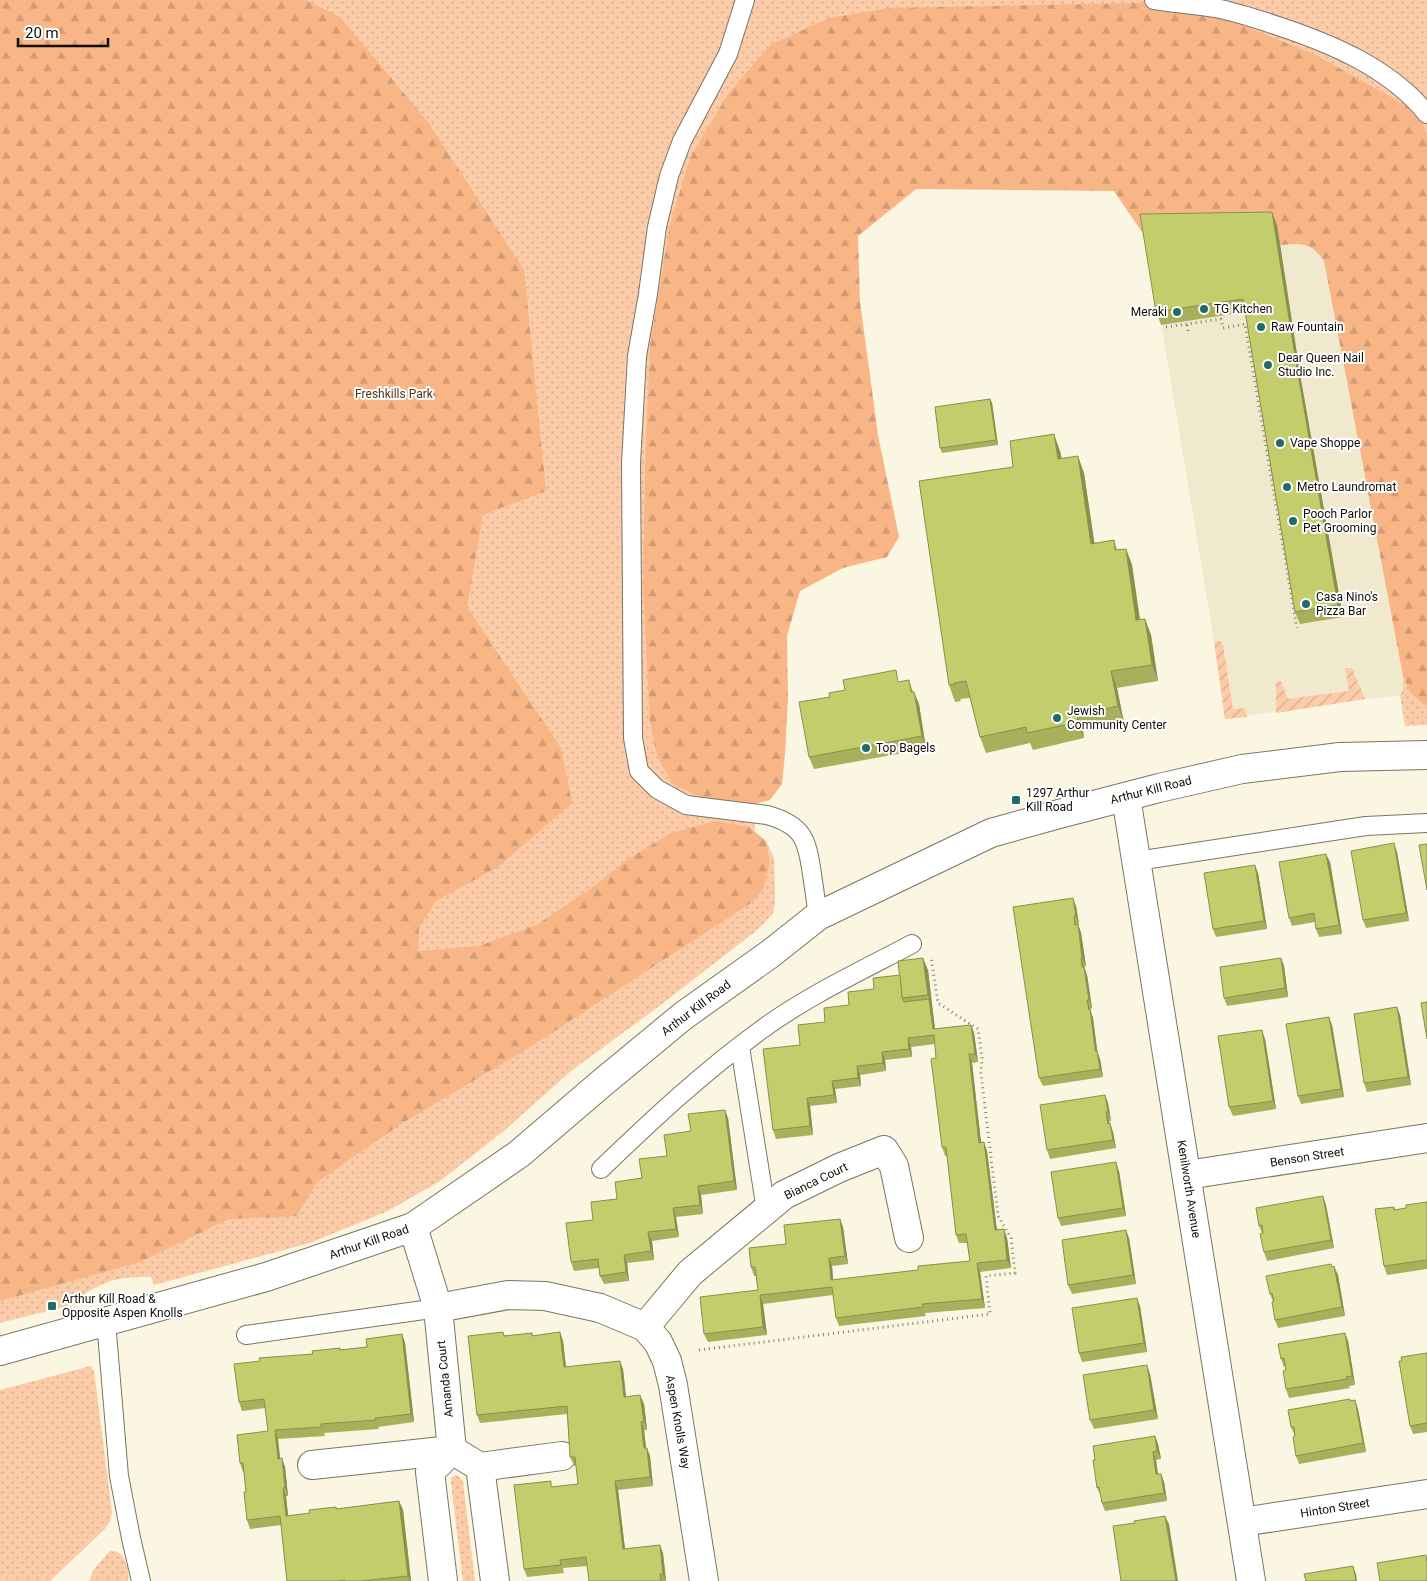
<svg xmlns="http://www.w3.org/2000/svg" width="1427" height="1581" font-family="Roboto,sans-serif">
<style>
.built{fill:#f1e9cd}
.grass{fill:url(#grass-dots)}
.forest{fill:url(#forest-firs)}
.garden{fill:url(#garden-furrows)}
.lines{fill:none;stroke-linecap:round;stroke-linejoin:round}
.service-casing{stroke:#7a7563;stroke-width:20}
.minor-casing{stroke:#7a7563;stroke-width:30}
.tertiary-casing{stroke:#7a7563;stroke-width:30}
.path{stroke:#827f71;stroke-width:3;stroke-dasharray:1 4;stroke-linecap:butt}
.service{stroke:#fff;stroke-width:18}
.minor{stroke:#fff;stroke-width:28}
.tertiary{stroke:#fff;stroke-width:28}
.wall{fill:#a8b05c}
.shaded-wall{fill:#88904b}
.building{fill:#c3cd6b;stroke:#88904b}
.poi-dot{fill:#206b67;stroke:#fff;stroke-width:2}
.labels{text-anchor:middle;stroke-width:4;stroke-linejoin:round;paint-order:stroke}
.poi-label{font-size:12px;fill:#0f0d06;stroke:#fff;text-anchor:start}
.park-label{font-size:12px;fill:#543319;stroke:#fff}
.street-label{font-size:12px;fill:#0f0d06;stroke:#fff}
</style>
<defs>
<pattern id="grass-dots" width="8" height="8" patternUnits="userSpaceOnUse" patternTransform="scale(1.25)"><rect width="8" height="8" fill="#fccba8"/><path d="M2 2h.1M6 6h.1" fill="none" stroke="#d7ad8f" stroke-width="1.8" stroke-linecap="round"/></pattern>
<pattern id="forest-firs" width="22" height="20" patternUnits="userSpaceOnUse" patternTransform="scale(1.25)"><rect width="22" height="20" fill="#f8b687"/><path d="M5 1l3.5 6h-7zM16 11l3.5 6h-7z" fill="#d39b73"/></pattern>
<pattern id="garden-furrows" width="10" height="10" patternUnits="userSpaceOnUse" patternTransform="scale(1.25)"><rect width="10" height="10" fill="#fccba8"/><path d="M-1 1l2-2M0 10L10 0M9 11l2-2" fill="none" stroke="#d7ad8f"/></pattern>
</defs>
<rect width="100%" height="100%" fill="#fbf6e1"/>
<!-- built -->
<polygon class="built" points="1277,225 1280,245 1304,244 1316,249 1324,261 1403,676 1403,690 1400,696 1365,699 1225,719 1214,641 1145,227"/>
<!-- grass -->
<g class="grass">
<path d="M0 0H1427V671L1362 136 807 144 749 903 770 860 766 841 774 858 775 886V903L773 913 767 920 756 931 658 1007 571 1071 505 1130 440 1181 388 1211 310 1243 154 1285 151 1277C123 1277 111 1278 86 1293L87 1301 0 1323Z"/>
<polygon points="1403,676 1410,693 1427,707 1427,725 1405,726 1400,696 1403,690"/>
<polygon points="91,1366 94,1371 112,1512 110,1521 106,1528 50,1581 0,1581 0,1390"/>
<polygon points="456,1475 460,1477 463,1482 475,1581 463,1581 451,1483 451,1478"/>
<path d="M110 1551C125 1550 130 1569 128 1581H89L94 1569Z"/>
</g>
<!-- forest -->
<g class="forest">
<polygon points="0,0 306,0 340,17 428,122 524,270 546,491 483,515 467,607 561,748 572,803 498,867 436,901 419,928 418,951 479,946 538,924 590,889 631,857 671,833 716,821 749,827 766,841 770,860 764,887 754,901 530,1047 401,1124 317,1182 297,1216 229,1219 140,1262 0,1301"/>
<path d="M1184 2 1314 54 1418 112 1427 134V707L1410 693 1403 676 1324 261C1310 241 1303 244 1280 245L1276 225 1146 238 1114 191 916 189 858 236 860 302 878 435 899 537 887 557 843 568 800 591 787 636 788 699 785 754 782 784 770 800 754 804 724 802 695 795 673 784 657 756 650 722 643 588 645 466 650 345 670 225 690 158 728 94 770 45 829 18 890 8Z"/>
</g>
<!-- garden -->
<g class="garden">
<polygon points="1214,641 1220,641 1223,645 1233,709 1245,708 1247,717 1225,719"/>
<polygon points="1345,668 1352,668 1365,699 1276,713 1276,682 1281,681 1288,699 1349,691"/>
</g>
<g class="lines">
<defs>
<g id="service">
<path d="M745 0 728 54 682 141 669 176 657 227 648 294 637 356 631 463 633 738 639 771 657 789 686 805 767 815C803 825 807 839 812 874 814 888 816 902 818 916"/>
<path d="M1154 0C1175 3 1195 5 1215 8 1236 12 1257 19 1278 26 1332 44 1390 68 1427 114"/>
<polyline points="1137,861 1366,826 1427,823"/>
<polyline points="740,1047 766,1210"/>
<path d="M601 1169C652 1120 703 1072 761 1030 807 996 861 971 912 944"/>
<polyline points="106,1321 119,1476 131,1538 141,1581"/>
<polyline points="246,1335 438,1308"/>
</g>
<g id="minor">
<polyline points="1126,797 1251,1581"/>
<polyline points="1187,1175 1427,1138"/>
<polyline points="413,1227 438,1308 452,1450"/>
<polyline points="438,1308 508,1295 545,1296 600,1308 645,1327 658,1342 667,1361 673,1385 704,1581"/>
<polyline points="645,1327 690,1273 784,1195 839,1168 884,1150 894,1166 909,1238"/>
<polyline points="312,1465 452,1450 480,1467 495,1581"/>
<polyline points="480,1467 562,1456"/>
<polyline points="1242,1522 1427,1494"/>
<polyline points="443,1581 430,1472 452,1450"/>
</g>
<polyline id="tertiary" points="0,1351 266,1277 413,1227 519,1154 602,1083 683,1016 770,954 818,916 991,833 1059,814 1159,788 1242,769 1340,757 1427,755"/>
</defs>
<!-- service casing -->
<use href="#service" class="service-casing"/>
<!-- minor casing -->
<use href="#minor" class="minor-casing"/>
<!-- tertiary casing -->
<use href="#tertiary" class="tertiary-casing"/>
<!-- path -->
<g class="path">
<polyline points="1187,325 1189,334"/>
<polyline points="1166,327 1221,319 1223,328 1245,324 1297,628"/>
<polyline points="699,1350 990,1314 986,1276 1015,1273 1011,1238 998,1216 981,1073 982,1058 978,1029 938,1003 931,957"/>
</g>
<!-- service -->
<use href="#service" class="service"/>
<!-- minor -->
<use href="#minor" class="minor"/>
<!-- tertiary -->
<use href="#tertiary" class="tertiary"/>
</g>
<!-- wall -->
<g class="wall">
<polygon points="1277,225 1301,380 1343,617 1300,624 1295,612 1245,312 1161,325 1156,312"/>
<polygon points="990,399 992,403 998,445 942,453 940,448"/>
<polygon points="1060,451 1062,459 1084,473 1094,543 1114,540 1117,550 1126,549 1132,565 1140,619 1145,619 1151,635 1158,681 1117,688 1124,723 1083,731 1084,738 1033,750 1030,743 986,753 980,737 970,698 960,699 961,701 955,702 949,685 1013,467"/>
<polygon points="909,680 913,692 919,704 926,749 814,769 809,757 830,697"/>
<polygon points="1397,852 1409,921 1366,928 1363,920"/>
<polygon points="1330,862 1342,934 1319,937 1316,929 1315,922 1292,926 1289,918"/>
<polygon points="1258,873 1267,929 1216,937 1213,929"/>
<polygon points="1076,906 1079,924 1078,924 1081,933 1086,966 1084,967 1084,969 1087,975 1092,1008 1090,1009 1093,1018 1097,1051 1100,1059 1103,1077 1043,1086 1039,1078"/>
<polygon points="1281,958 1284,966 1288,997 1227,1006 1224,998"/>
<polygon points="928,970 935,1029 971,1025 974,1033 978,1062 972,1063 981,1143 984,1142 987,1151 997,1230 1007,1238 1011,1268 980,1272 985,1308 925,1313 926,1316 839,1326 836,1318 833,1295 763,1304 767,1335 708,1342 704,1334 758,1290 756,1276 754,1276 751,1267 786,1244 840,1219 843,1227 848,1264 832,1266 833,1280 918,1270 970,1261 967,1243 959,1243 956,1235 947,1156 945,1156 942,1147 936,1058 935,1044 911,1047 912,1057 885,1060 886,1071 860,1075 861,1086 835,1089 837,1103 810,1106 813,1135 776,1139 773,1130 800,1045 825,1022 874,989 900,975"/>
<polygon points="1397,1007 1400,1015 1411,1085 1367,1092 1364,1083"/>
<polygon points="1332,1025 1344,1097 1301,1104 1298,1096"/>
<polygon points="1265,1039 1276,1109 1233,1116 1229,1107"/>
<polygon points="1105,1095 1108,1103 1111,1121 1109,1121 1110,1124 1110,1123 1113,1132 1116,1148 1050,1159 1047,1150"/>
<polygon points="728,1118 737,1190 701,1195 703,1214 676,1217 679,1237 652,1241 654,1260 627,1263 629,1281 604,1284 600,1276 599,1268 574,1271 571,1262 593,1220 667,1156 691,1131"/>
<polygon points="1119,1171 1126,1216 1061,1226 1058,1218"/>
<polygon points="1427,1202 1427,1269 1387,1275 1384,1266 1394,1207 1395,1210 1406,1208"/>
<polygon points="1326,1205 1334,1248 1267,1261 1264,1252 1262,1233 1259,1226"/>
<polygon points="1129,1238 1136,1284 1072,1294 1068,1285"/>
<polygon points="1332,1267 1338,1275 1345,1316 1278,1328 1275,1320 1273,1301 1270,1294"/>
<polygon points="1140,1306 1147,1352 1082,1362 1079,1353"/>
<polygon points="503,1332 505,1336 532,1333 533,1336 560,1332 563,1341 566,1367 623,1369 626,1397 644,1404 647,1430 644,1430 646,1448 650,1456 653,1486 618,1490 625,1549 663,1553 666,1581 589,1581 587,1566 563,1568 564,1573 527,1577 524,1569 553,1487 578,1484 576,1466 574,1466 570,1457 567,1414 480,1423 477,1415"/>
<polygon points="1345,1333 1348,1341 1355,1385 1349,1386 1350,1388 1289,1398 1286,1389 1285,1367 1284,1367 1281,1359"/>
<polygon points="402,1334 405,1343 414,1422 378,1427 379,1429 324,1433 325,1436 278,1439 280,1459 285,1467 288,1496 286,1496 288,1516 310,1513 336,1507 337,1509 399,1501 403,1510 411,1581 287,1581 281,1525 250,1529 247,1520 246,1492 244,1472 243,1472 240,1463 268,1431 265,1408 242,1411 239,1402 260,1361 313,1354 340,1348 341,1350 367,1347"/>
<polygon points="1427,1353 1427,1432 1413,1434 1410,1426 1402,1361"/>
<polygon points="1150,1374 1158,1419 1094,1429 1090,1420"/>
<polygon points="1350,1400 1358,1409 1366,1452 1299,1464 1296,1456 1295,1436 1291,1427"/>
<polygon points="1155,1436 1158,1444 1161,1459 1156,1460 1158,1474 1161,1474 1164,1482 1167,1501 1105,1511 1102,1503 1101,1496 1097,1488 1095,1460"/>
</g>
<!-- shaded-wall -->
<g class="shaded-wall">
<polygon points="1272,212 1277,225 1301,380 1343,617 1338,605 1297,368"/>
<polygon points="990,399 992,403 998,445 996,440"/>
<polygon points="1054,434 1060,451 1064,476 1058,459"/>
<polygon points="1078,456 1084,473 1097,560 1091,544"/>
<polygon points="1126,549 1132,565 1142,636 1136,620"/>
<polygon points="1145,619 1151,635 1158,681 1152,665"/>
<polygon points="1111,671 1117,688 1124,723 1118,706"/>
<polygon points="914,692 919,704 926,749 922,736"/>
<polygon points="1077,715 1083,731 1084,738 1078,722"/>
<polygon points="1394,843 1397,852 1409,921 1406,913"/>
<polygon points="1326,854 1330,862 1342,934 1339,925"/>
<polygon points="1255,865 1258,873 1267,929 1264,921"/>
<polygon points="1073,898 1076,906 1079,924 1076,916"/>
<polygon points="1078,924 1081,933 1086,966 1082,958"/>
<polygon points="923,958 928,970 936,1038 933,1029 929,999 928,995"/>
<polygon points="1081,958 1087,975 1092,1008 1089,1000"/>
<polygon points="1281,958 1284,966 1288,997 1285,988"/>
<polygon points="1087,1000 1093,1018 1098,1056 1095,1051"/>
<polygon points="1397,1007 1400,1015 1411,1085 1408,1077"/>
<polygon points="1329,1017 1332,1025 1344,1097 1341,1089"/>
<polygon points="971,1025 974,1033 978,1062 975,1054"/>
<polygon points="1262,1030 1265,1039 1276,1109 1273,1101"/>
<polygon points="908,1038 911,1047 912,1057 909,1049"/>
<polygon points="1097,1051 1100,1059 1103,1077 1100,1069"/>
<polygon points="882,1052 885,1060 886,1071 883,1063"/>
<polygon points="969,1054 972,1063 982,1151 979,1143"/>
<polygon points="857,1066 860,1075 861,1086 858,1078"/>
<polygon points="832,1081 835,1089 837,1103 834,1095"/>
<polygon points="1105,1095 1108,1103 1111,1121 1108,1112"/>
<polygon points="807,1098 810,1106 813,1135 810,1126"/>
<polygon points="725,1110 728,1118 737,1190 734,1181"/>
<polygon points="1106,1112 1109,1121 1111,1132 1108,1124"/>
<polygon points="1110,1123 1113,1132 1116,1148 1113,1140"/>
<polygon points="984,1142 987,1151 998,1239 995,1230"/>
<polygon points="1116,1162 1119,1171 1126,1216 1123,1208"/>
<polygon points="698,1186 701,1195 703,1214 700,1205"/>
<polygon points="1323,1196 1326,1205 1334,1248 1331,1240"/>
<polygon points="673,1208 676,1217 679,1237 676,1229"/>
<polygon points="840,1219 843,1227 848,1264 845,1256"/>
<polygon points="1004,1229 1007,1238 1011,1268 1007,1260"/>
<polygon points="1126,1230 1129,1238 1136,1284 1133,1275"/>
<polygon points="648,1232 652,1241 654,1260 651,1251"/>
<polygon points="624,1255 627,1263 629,1281 626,1272"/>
<polygon points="829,1258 832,1266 834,1289 831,1280"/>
<polygon points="977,1263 980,1272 985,1308 982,1299"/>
<polygon points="1334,1266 1338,1275 1345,1316 1342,1307"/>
<polygon points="760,1295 763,1304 767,1335 763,1327"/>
<polygon points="1137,1298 1140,1306 1147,1352 1144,1343"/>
<polygon points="560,1332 563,1341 567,1376 564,1367"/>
<polygon points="1345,1333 1348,1341 1355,1385 1352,1376"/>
<polygon points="402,1334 405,1343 414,1422 411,1414"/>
<polygon points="620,1361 623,1369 627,1406 624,1397"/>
<polygon points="1147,1365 1150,1374 1158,1419 1154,1410"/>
<polygon points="640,1395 644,1404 647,1430 644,1421"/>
<polygon points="1355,1400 1358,1409 1366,1452 1363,1443"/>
<polygon points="641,1422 644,1430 647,1457 644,1448"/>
<polygon points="275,1430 278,1439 281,1467 278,1459"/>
<polygon points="1155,1436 1158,1444 1161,1459 1157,1451"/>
<polygon points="647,1448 650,1456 653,1486 650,1477"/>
<polygon points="1153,1452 1156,1460 1159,1483 1156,1474"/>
<polygon points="282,1458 285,1467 288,1496 285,1487"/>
<polygon points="1161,1474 1164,1482 1167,1501 1164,1493"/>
<polygon points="615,1481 618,1490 626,1558 623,1549"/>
<polygon points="283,1488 286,1496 289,1524 286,1516"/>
<polygon points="399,1501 403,1510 411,1581 410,1581 408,1576"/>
<polygon points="1165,1516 1169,1524 1178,1581 1176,1581"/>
<polygon points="660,1545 663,1553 666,1581 663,1574"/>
<polygon points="1353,1566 1356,1574 1357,1581 1356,1581"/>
</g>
<!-- building -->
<g class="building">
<polygon points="1272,212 1297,368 1338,605 1295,612 1243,299 1156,312 1140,214"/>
<polygon points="990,399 996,440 940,448 935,407"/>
<polygon points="1054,434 1058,459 1078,456 1091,544 1114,540 1115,550 1126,549 1136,620 1145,619 1152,665 1111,671 1118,706 1077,715 1078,722 1027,733 1026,727 980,737 966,681 954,683 955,684 949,685 919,481 1013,467 1010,441"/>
<polygon points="896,670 898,682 909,680 911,692 914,692 922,736 809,757 799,702 830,697 829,693 845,690 843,680"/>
<polygon points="1394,843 1406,913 1363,920 1351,851"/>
<polygon points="1427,844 1427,890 1419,845"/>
<polygon points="1326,854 1339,925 1316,929 1314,913 1289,918 1279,862"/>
<polygon points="1255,865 1264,921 1213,929 1204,873"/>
<polygon points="1073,898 1076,916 1074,916 1075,925 1078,924 1082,958 1081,958 1082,967 1084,967 1089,1000 1087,1000 1089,1010 1090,1009 1095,1047 1095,1051 1097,1051 1100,1069 1039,1078 1013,907"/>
<polygon points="923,958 928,995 902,998 898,961"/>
<polygon points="1281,958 1285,988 1224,998 1220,967"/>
<polygon points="900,975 902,998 904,1002 929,999 933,1029 971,1025 975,1054 969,1054 979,1143 984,1142 995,1230 1004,1229 1007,1260 977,1263 982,1299 922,1304 923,1307 836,1318 832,1287 760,1295 763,1327 704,1334 700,1297 758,1290 755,1267 751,1267 749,1248 786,1244 784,1225 840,1219 845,1256 829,1258 831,1280 918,1270 918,1266 970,1261 966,1234 956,1235 946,1147 942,1147 931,1059 936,1058 934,1035 908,1038 909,1049 882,1052 883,1063 857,1066 858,1078 832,1081 834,1095 807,1098 810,1126 773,1130 763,1049 800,1045 798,1025 825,1022 824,1008 849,1005 848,992 874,989 873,978"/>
<polygon points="1427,1002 1427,1039 1421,1003"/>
<polygon points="1397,1007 1408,1077 1364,1083 1354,1014"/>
<polygon points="1329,1017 1341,1089 1298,1096 1286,1024"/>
<polygon points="1262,1030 1273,1101 1229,1107 1218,1036"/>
<polygon points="1105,1095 1108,1112 1106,1112 1108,1124 1110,1123 1113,1140 1047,1150 1040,1105"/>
<polygon points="725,1110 734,1181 698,1186 700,1205 673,1208 676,1229 648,1232 651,1251 624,1255 626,1272 600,1276 598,1259 571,1262 566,1223 593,1220 591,1202 617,1199 615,1182 642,1178 639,1159 667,1156 664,1135 691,1131 688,1114"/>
<polygon points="1116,1162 1123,1208 1058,1218 1051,1172"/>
<polygon points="1323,1196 1331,1240 1264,1252 1260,1234 1263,1233 1262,1225 1259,1226 1256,1208"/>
<polygon points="1427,1202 1427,1260 1384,1266 1375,1209 1394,1207 1394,1210 1406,1208 1406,1205"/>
<polygon points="1126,1230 1133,1275 1068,1285 1062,1240"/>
<polygon points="1331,1264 1332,1267 1334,1266 1342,1307 1275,1320 1272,1302 1274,1301 1272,1293 1270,1294 1266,1276"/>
<polygon points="1137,1298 1144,1343 1079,1353 1072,1308"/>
<polygon points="503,1332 504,1336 532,1333 532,1336 560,1332 564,1367 620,1361 624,1397 640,1395 644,1421 641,1422 644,1448 647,1448 650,1477 615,1481 623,1549 660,1545 663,1574 660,1574 661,1581 589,1581 586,1557 560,1560 561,1565 524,1569 514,1485 551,1481 551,1487 578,1484 575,1457 570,1457 567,1406 477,1415 468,1336"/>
<polygon points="1345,1333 1352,1376 1346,1377 1347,1379 1286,1389 1283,1371 1286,1370 1284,1358 1281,1359 1278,1344"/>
<polygon points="402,1334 411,1414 375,1418 376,1420 321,1424 321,1427 275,1430 278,1459 282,1458 285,1487 283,1488 286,1516 310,1513 309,1510 336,1507 336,1509 399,1501 408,1576 361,1581 345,1581 345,1580 338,1581 287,1581 280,1516 247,1520 244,1492 246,1492 243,1463 240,1463 237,1435 268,1431 264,1399 239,1402 234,1364 260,1361 259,1358 313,1354 312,1351 340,1348 340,1350 367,1347 366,1339"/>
<polygon points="1427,1353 1427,1423 1410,1426 1399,1361 1402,1361 1401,1357"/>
<polygon points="1147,1365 1154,1410 1090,1420 1083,1375"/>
<polygon points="1350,1399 1350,1401 1355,1400 1363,1443 1296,1456 1293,1437 1295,1436 1294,1427 1291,1427 1288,1410"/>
<polygon points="1155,1436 1157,1451 1153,1452 1156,1474 1161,1474 1164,1493 1102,1503 1099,1487 1097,1488 1093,1460 1095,1460 1093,1446"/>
<polygon points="1165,1516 1176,1581 1121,1581 1113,1526 1135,1523 1134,1521"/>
<polygon points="1426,1555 1427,1563 1427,1581 1380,1581 1377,1563"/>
<polygon points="1353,1566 1356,1581 1306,1581 1304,1574"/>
</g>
<!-- markers -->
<g class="poi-dot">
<circle cx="1204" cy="309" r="5"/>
<circle cx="1177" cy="312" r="5"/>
<circle cx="1261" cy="327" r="5"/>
<circle cx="1268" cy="365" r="5"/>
<circle cx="1280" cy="443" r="5"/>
<circle cx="1287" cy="487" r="5"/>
<circle cx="1293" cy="521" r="5"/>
<circle cx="1306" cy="604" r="5"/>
<circle cx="1057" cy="718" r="5"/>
<circle cx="866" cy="748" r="5"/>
<rect x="1011" y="795" width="10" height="10" rx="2.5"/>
<rect x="47" y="1301" width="10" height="10" rx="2.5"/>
</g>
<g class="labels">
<!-- poi labels -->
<g class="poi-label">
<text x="1214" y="313">TG Kitchen</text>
<text x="1167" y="316" text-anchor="end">Meraki</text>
<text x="1271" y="331">Raw Fountain</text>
<text x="1278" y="362">Dear Queen Nail<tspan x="1278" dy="14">Studio Inc.</tspan></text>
<text x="1290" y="447">Vape Shoppe</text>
<text x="1297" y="491">Metro Laundromat</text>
<text x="1303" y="518">Pooch Parlor<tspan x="1303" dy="14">Pet Grooming</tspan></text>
<text x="1316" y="601">Casa Nino's<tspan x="1316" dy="14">Pizza Bar</tspan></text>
<text x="1067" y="715">Jewish<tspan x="1067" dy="14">Community Center</tspan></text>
<text x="876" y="752">Top Bagels</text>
<text x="1026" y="797">1297 Arthur<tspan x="1026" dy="14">Kill Road</tspan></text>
<text x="62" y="1303">Arthur Kill Road &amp;<tspan x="62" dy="14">Opposite Aspen Knolls</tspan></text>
</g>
<!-- park labels -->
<g class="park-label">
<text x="394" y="398">Freshkills Park</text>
</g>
<!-- street labels -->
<g class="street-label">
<text transform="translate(1151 790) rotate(-14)" y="4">Arthur Kill Road</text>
<text transform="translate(696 1008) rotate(-37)" y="4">Arthur Kill Road</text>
<text transform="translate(1307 1157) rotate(-9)" y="4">Benson Street</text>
<text transform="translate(816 1181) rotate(-26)" y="4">Bianca Court</text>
<text transform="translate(1189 1189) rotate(81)" y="4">Kenilworth Avenue</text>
<text transform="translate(369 1242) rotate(-19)" y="4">Arthur Kill Road</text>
<text transform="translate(445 1379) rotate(-96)" y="4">Amanda Court</text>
<text transform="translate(678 1422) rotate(80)" y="4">Aspen Knolls Way</text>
<text transform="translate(1335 1508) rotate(-9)" y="4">Hinton Street</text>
</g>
</g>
<!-- scale -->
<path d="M18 38v8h90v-8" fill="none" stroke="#0f0d06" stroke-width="2.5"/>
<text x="25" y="38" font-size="15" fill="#0f0d06" stroke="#ffffff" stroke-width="4" paint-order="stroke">20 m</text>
</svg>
